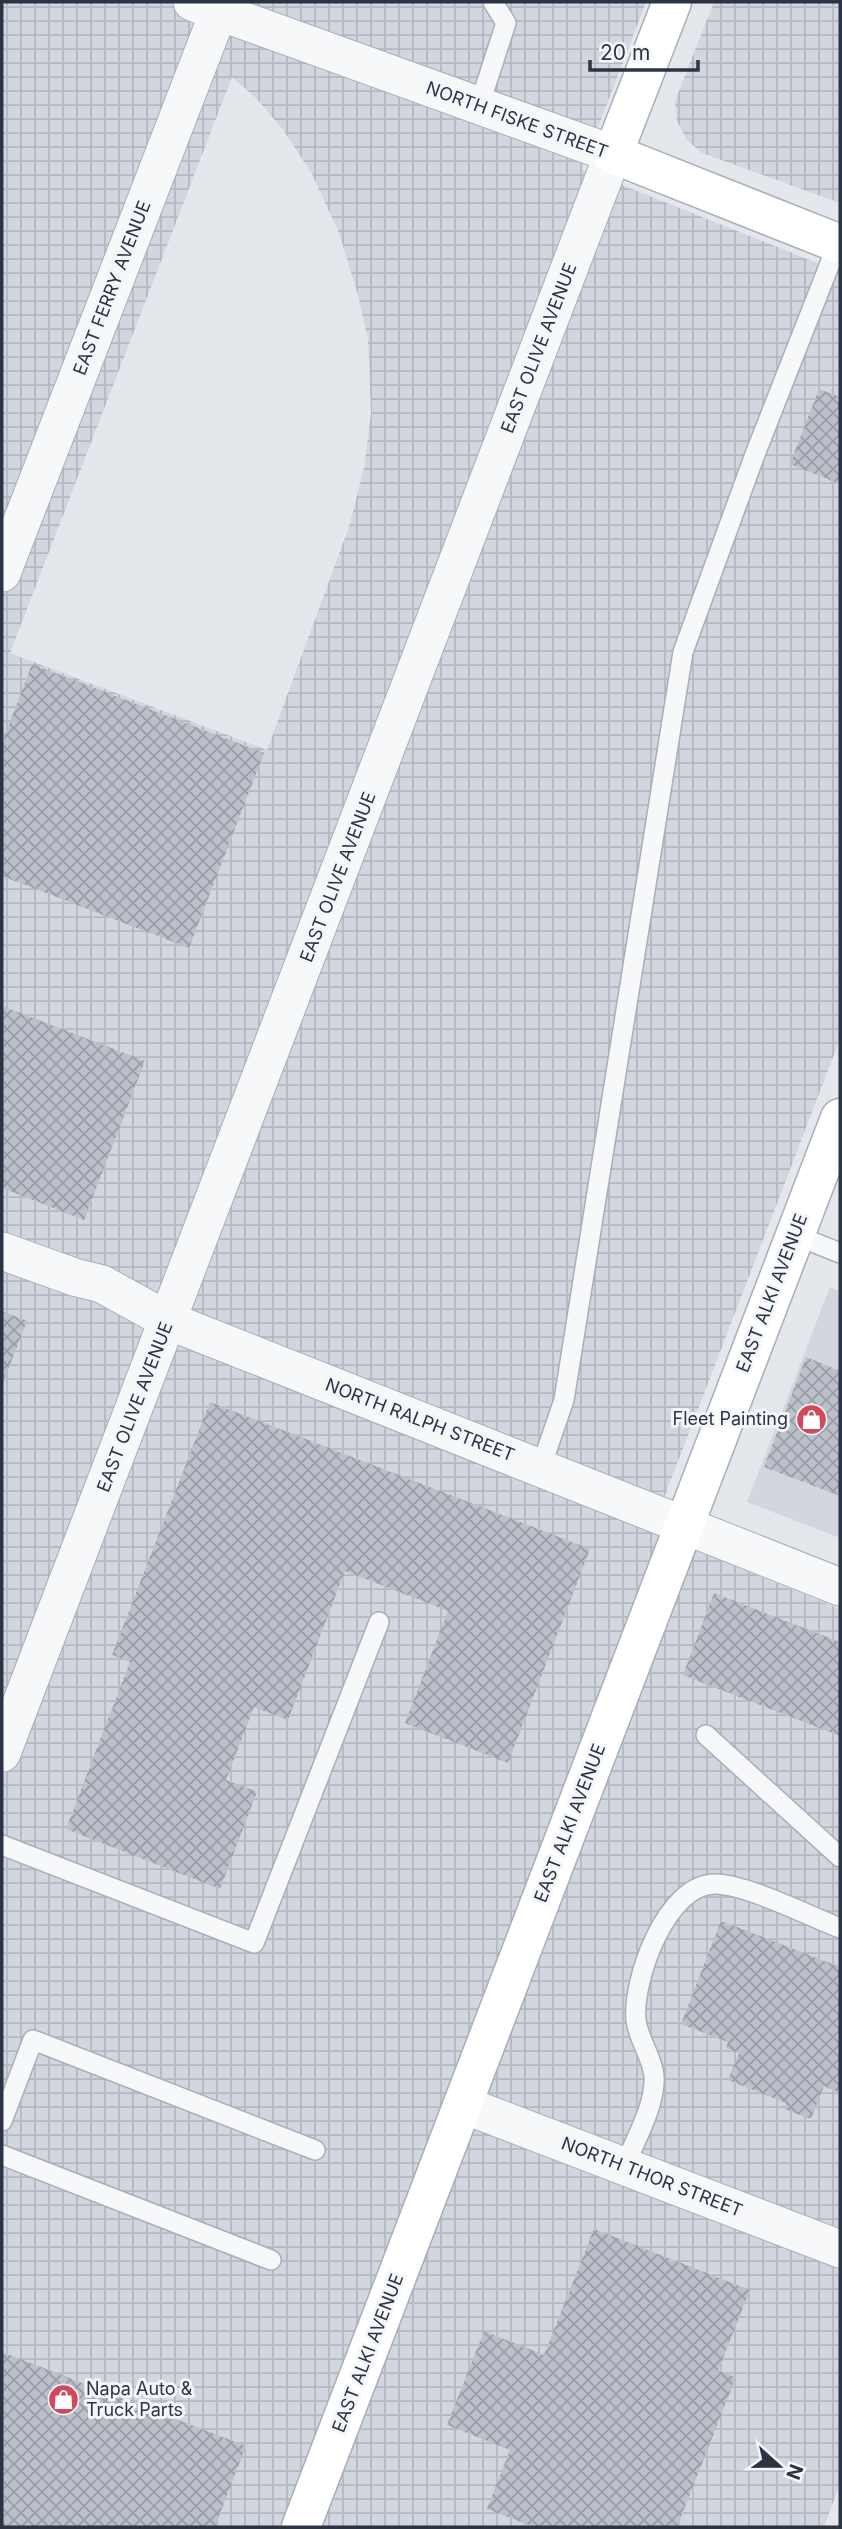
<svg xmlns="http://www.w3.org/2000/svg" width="842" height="2529" font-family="Inter,sans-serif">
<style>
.built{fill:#d2d6de}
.industrial{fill:url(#industrial-grid);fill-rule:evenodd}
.building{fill:url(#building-cross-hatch)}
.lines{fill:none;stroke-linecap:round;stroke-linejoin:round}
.lane-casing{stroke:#a9aeb7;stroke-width:22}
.street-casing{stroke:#a9aeb7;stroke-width:39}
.secondary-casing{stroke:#a9aeb7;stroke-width:41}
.lane{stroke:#f7f8fa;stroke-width:19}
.street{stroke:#f7f8fa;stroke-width:37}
.secondary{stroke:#fff;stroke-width:38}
.labels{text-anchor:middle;stroke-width:6;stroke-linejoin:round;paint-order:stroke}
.street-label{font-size:18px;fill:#2b3445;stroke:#f4f6f9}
.poi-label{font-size:18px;fill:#2b3445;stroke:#f4f6f9;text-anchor:end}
</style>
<defs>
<pattern id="industrial-grid" width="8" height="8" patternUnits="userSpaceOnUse" patternTransform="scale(1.75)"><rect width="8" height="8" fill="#d2d6de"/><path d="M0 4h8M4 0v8" fill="none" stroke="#b4b8c0"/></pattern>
<pattern id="building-cross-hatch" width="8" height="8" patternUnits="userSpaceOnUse" patternTransform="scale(1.75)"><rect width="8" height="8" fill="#bbc0ca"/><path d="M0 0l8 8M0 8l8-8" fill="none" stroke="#989da6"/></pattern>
</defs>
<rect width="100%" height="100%" fill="#e4e7ec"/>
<!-- built -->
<polygon class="built" points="830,1287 840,1291 840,1538 747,1502"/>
<!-- industrial -->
<g class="industrial">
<path d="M2 2H646L582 169 840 272V1039L651 1532 840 1609V2484L824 2527H2ZM232 77 257 99 284 131 312 174 339 233 358 295 368 340 371 413 364 468 349 527 267 750 10 653Z"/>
<polygon points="714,2 840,2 840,203 702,153 687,140 677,121 675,101"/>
</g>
<!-- building -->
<g class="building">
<polygon points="819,389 840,397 840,484 790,464"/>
<polygon points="32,664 264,753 189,948 2,876 2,743"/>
<polygon points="2,1006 145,1061 84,1220 2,1188"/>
<polygon points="2,1311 27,1321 2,1385"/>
<polygon points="806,1357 840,1371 840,1496 764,1467"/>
<polygon points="210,1402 590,1549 508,1763 405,1723 448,1611 345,1571 288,1720 254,1707 226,1780 257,1792 220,1889 66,1829 130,1662 112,1655"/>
<polygon points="714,1593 840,1642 840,1736 683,1675"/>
<polygon points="721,1921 840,1967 840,2093 824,2086 811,2119 784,2109 786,2103 728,2080 739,2053 726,2048 728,2042 681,2024"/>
<polygon points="594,2229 750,2290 718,2371 736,2377 677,2527 534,2527 487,2509 510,2450 447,2425 484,2331 544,2355"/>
<polygon points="2,2352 246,2446 215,2527 2,2527"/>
</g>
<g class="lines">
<defs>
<g id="lane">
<polyline points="479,106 506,23 493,2"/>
<polyline points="795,1235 840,1253"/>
<polyline points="541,1467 564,1400 683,652 754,457 838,243"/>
<polyline points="706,1735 840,1857"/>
<polyline points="2,1845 254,1943 379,1622"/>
<polyline points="2,2121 33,2040 315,2150"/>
<polyline points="2,2155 271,2260"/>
<path d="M625 2166C635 2139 656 2105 654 2076 652 2056 638 2039 636 2020 632 1981 666 1884 715 1884 746 1884 809 1916 840 1928"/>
</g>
<g id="street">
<polyline points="2,573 219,11 220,2"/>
<polyline points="2,1251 74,1277 102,1284 169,1321 840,1587"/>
<polyline points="2,1753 613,154 192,2"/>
<polyline points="464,2105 840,2249"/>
</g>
<g id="secondary">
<polyline points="672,2 613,154 840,244"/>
<polyline points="301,2527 840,1118"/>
</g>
</defs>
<!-- lane casing -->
<use href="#lane" class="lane-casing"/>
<!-- street casing -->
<use href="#street" class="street-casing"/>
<!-- secondary casing -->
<use href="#secondary" class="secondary-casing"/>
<!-- lane -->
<use href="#lane" class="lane"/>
<!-- street -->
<use href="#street" class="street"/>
<!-- secondary -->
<use href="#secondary" class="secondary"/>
</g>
<!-- icons -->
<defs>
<symbol id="shop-disc" viewBox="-11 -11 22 22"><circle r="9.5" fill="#d1495b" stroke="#f4f6f9"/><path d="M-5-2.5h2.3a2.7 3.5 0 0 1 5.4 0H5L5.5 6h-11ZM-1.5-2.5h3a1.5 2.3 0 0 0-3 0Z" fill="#fff"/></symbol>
</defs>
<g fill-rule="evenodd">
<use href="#shop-disc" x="794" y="1402" width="35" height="35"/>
<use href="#shop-disc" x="46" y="2382" width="35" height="35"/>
</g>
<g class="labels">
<!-- street labels -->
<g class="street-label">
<text transform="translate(517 120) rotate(20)" y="6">NORTH FISKE STREET</text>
<text transform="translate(112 288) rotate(-69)" y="6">EAST FERRY AVENUE</text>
<text transform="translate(539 348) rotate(-69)" y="6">EAST OLIVE AVENUE</text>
<text transform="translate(338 877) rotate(-69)" y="6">EAST OLIVE AVENUE</text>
<text transform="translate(772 1293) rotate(-69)" y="6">EAST ALKI AVENUE</text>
<text transform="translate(135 1407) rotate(-69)" y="6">EAST OLIVE AVENUE</text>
<text transform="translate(420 1420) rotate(21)" y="6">NORTH RALPH STREET</text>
<text transform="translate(570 1823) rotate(-69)" y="6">EAST ALKI AVENUE</text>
<text transform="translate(652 2177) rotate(21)" y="6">NORTH THOR STREET</text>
<text transform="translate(368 2353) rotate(-69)" y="6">EAST ALKI AVENUE</text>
</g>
<!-- poi labels -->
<g class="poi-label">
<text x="788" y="1425">Fleet Painting</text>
<text x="86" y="2395" text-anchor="start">Napa Auto &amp;<tspan x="86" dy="21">Truck Parts</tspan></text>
</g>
</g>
<!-- border -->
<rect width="842" height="2529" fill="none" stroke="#2b3445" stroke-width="7"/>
<!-- north arrow -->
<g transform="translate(779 2466) rotate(111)" stroke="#f4f6f9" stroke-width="5" paint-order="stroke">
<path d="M0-5L12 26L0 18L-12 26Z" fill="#2b3445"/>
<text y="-10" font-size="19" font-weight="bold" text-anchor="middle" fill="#2b3445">N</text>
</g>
<!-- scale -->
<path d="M590 60v10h108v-10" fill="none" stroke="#2b3445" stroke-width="3.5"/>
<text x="600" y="60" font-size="21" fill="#2b3445" stroke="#f4f6f9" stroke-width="5" paint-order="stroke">20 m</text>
</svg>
